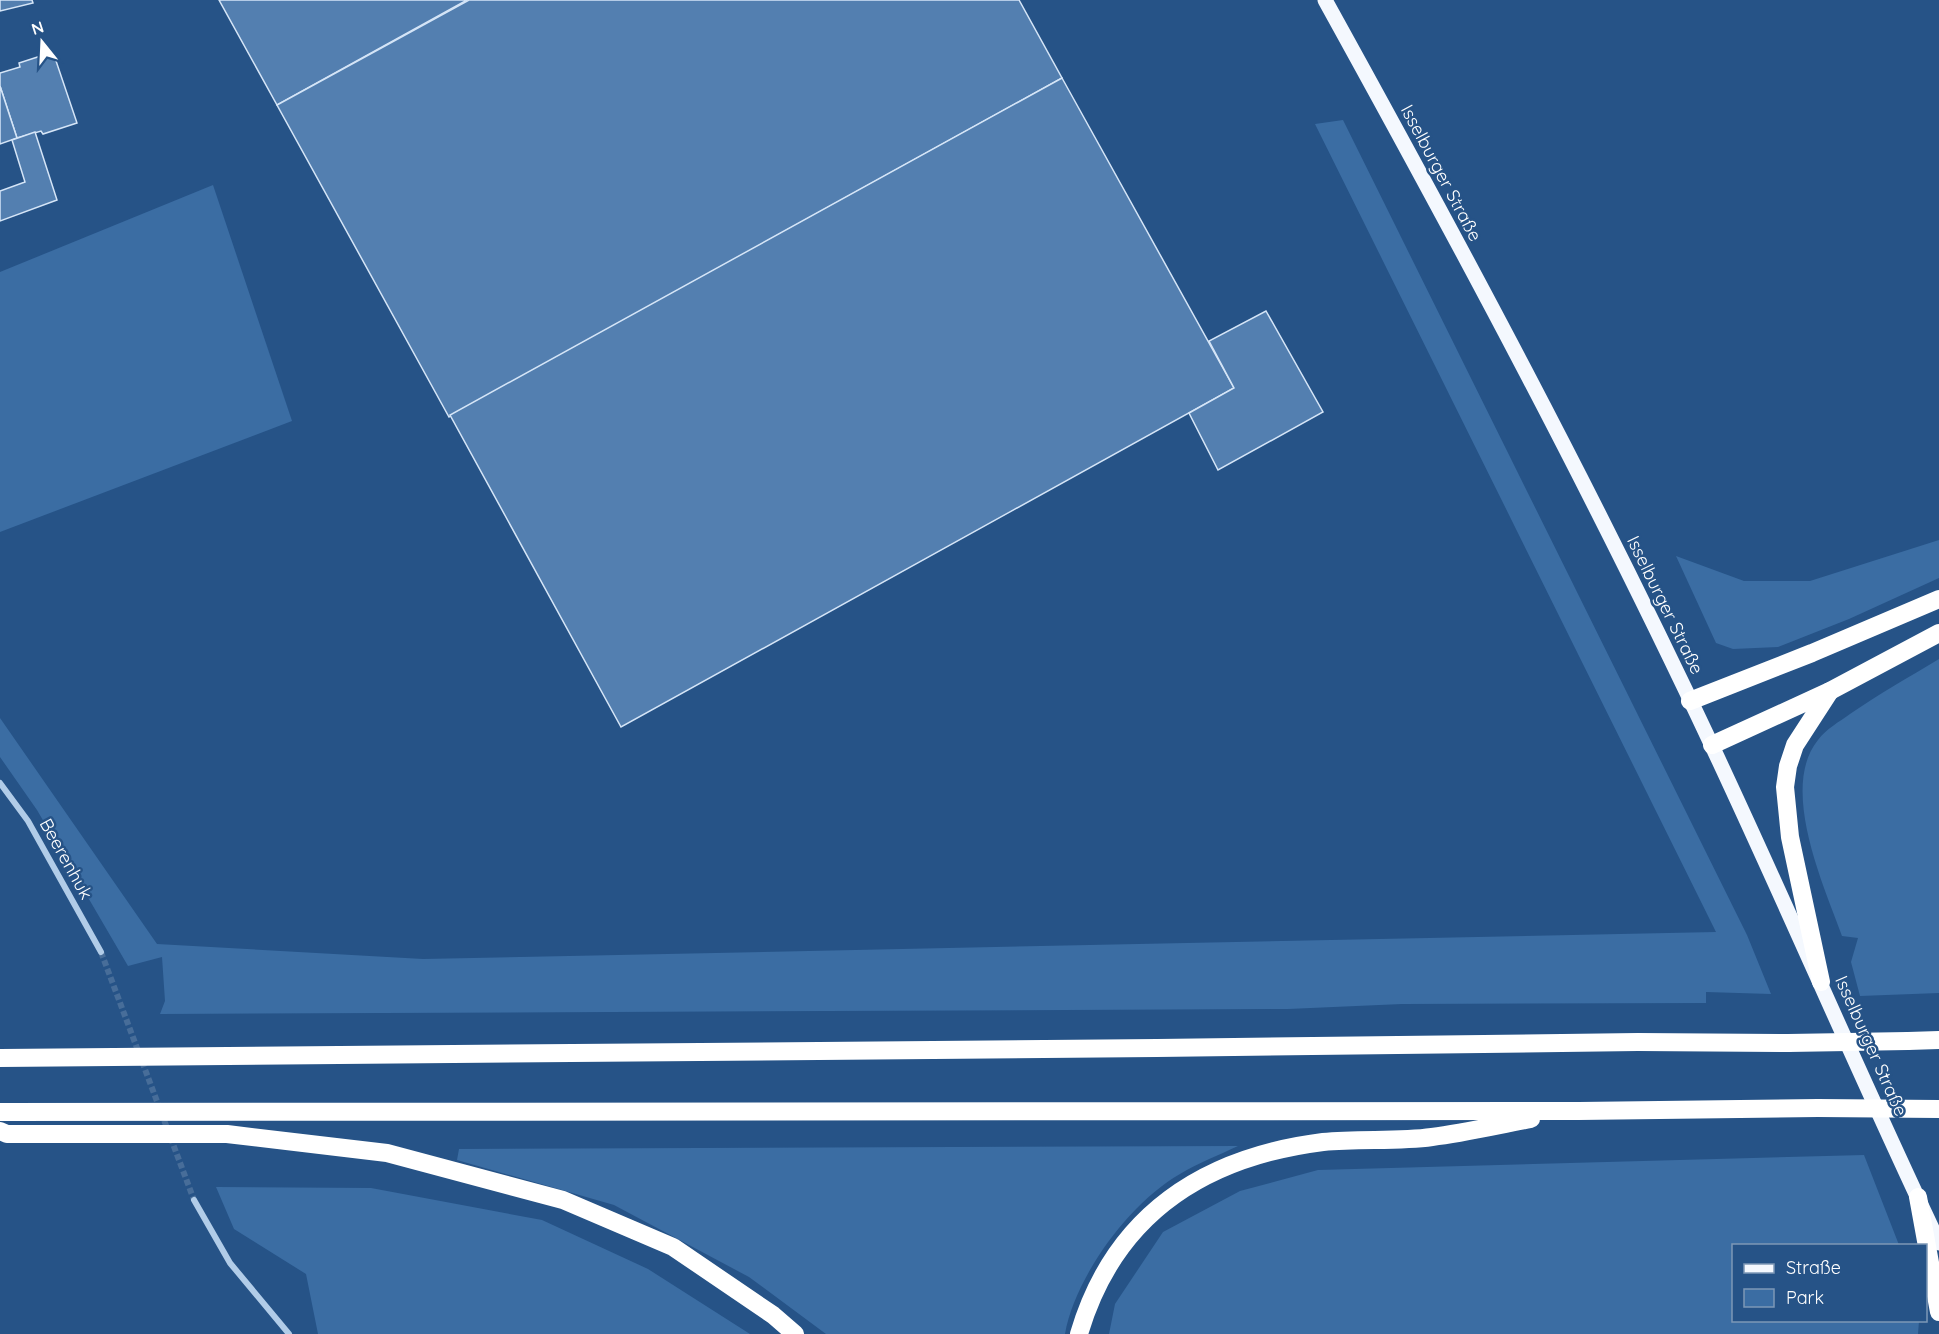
<svg xmlns="http://www.w3.org/2000/svg" width="1939" height="1334" font-family="Quicksand,sans-serif">
<style>
.green{fill:#3b6da3}
.building{fill:#537fb0;stroke:#d5e5f7;stroke-width:1.5}
.lines{fill:none;stroke-linecap:round;stroke-linejoin:round}
.street-tunnel{stroke:#476d99;stroke-width:6;stroke-dasharray:6 3;stroke-linecap:butt}
.street{stroke:#b1cce8;stroke-width:6}
.primary{stroke:#f4f8fe;stroke-width:15}
.highway{stroke:#fff;stroke-width:18}
.highway-bridge{stroke:#fff;stroke-width:18}
.labels{text-anchor:middle;stroke-width:5;stroke-linejoin:round;paint-order:stroke}
.street-label{font-size:18px;fill:#fff;stroke:#265387}
</style>
<rect width="100%" height="100%" fill="#265387"/>
<!-- green -->
<g class="green">
<polygon points="1343,120 1747,935 1771,994 1706,992 1706,1003 1402,1004 1288,1009 160,1014 165,1001 162,957 128,966 37,810 0,757 0,718 157,944 423,959 1716,932 1315,124"/>
<polygon points="213,185 292,421 0,532 0,272"/>
<polygon points="1939,540 1939,578 1849,619 1778,647 1733,649 1716,643 1676,556 1744,581 1810,581"/>
<path d="M1939 659V993L1860 996 1851 962 1858 938 1842 936C1824 886 1779 788 1818 740 1826 729 1839 722 1850 714 1879 694 1909 677 1939 659Z"/>
<path d="M1238 1146C1219 1155 1198 1163 1180 1174 1129 1203 1075 1277 1065 1334H826L749 1277 614 1205 457 1160 459 1149Z"/>
<polygon points="1864,1155 1899,1245 1734,1246 1734,1320 1919,1321 1918,1334 1109,1334 1115,1304 1163,1232 1240,1191 1318,1170"/>
<polygon points="216,1187 371,1188 542,1220 648,1269 750,1334 318,1334 306,1274 234,1229"/>
</g>
<!-- building -->
<g class="building">
<polygon points="0,0 32,0 33,3 0,11"/>
<polygon points="219,0 467,0 277,105"/>
<polygon points="469,0 1019,0 1062,78 449,417 277,105"/>
<polygon points="53,52 77,123 43,134 41,131 17,138 0,86 0,73 20,67 19,63"/>
<polygon points="1062,78 1234,388 621,727 450,415"/>
<polygon points="0,86 17,138 0,144"/>
<polygon points="35,132 57,200 0,221 0,191 25,182 12,140"/>
<polygon points="1266,311 1323,412 1218,470 1189,413 1234,388 1209,341"/>
</g>
<g class="lines">
<!-- street-tunnel -->
<polyline class="street-tunnel" points="101,952 194,1200"/>
<!-- street -->
<g class="street">
<polyline points="0,783 28,821 101,952"/>
<polyline points="194,1200 230,1263 289,1334"/>
</g>
<!-- primary -->
<path class="primary" d="M1325 0C1461 246 1594 494 1713 748 1790 912 1861 1079 1939 1243"/>
<!-- highway -->
<g class="highway">
<polyline points="1690,701 1812,653 1939,599"/>
<polyline points="1712,745 1830,691 1939,633"/>
<polyline points="1821,982 1790,837 1785,787 1788,766 1795,745 1830,691"/>
<polyline points="1908,1041 1939,1040"/>
<polyline points="0,1058 1157,1048 1638,1042 1788,1043"/>
<polyline points="0,1112 1579,1111 1818,1108"/>
<polyline points="0,1131 7,1134 227,1134 387,1153 563,1200 673,1247 773,1315 795,1334"/>
<polyline points="1918,1197 1939,1312"/>
<path d="M1079 1334C1114 1215 1204 1157 1323 1142 1359 1138 1397 1142 1432 1137 1465 1133 1498 1125 1531 1119"/>
</g>
<!-- highway-bridge -->
<g class="highway-bridge">
<polyline points="1788,1043 1908,1041"/>
<polyline points="1818,1108 1939,1109"/>
</g>
</g>
<g class="labels">
<!-- street labels -->
<g class="street-label">
<text transform="translate(1441 173) rotate(62)" y="6">Isselburger Straße</text>
<text transform="translate(1665 605) rotate(64)" y="6">Isselburger Straße</text>
<text transform="translate(66 859) rotate(61)" y="6">Beerenhuk</text>
<text transform="translate(1871 1046) rotate(66)" y="6">Isselburger Straße</text>
</g>
</g>
<!-- legend -->
<rect x="1732" y="1244" width="195" height="78" fill="#265387" stroke="#7d98b7" stroke-width="1.5"/>
<rect x="1744" y="1264" width="30" height="9" fill="#f4f8fe" stroke="#7d98b7" stroke-width="1.5"/>
<text x="1786" y="1274" font-size="18" fill="#ffffff">Straße</text>
<rect x="1744" y="1289" width="30" height="18" fill="#3b6da3" stroke="#7d98b7" stroke-width="1.5"/>
<text x="1786" y="1304" font-size="18" fill="#ffffff">Park</text>
<!-- north arrow -->
<g transform="translate(42 42) rotate(342)" stroke="#265387" stroke-width="4.5" paint-order="stroke">
<path d="M0-4.5L10 22L0 15L-10 22Z" fill="#ffffff"/>
<text y="-9" font-size="16" font-weight="bold" text-anchor="middle" fill="#ffffff">N</text>
</g>
</svg>
